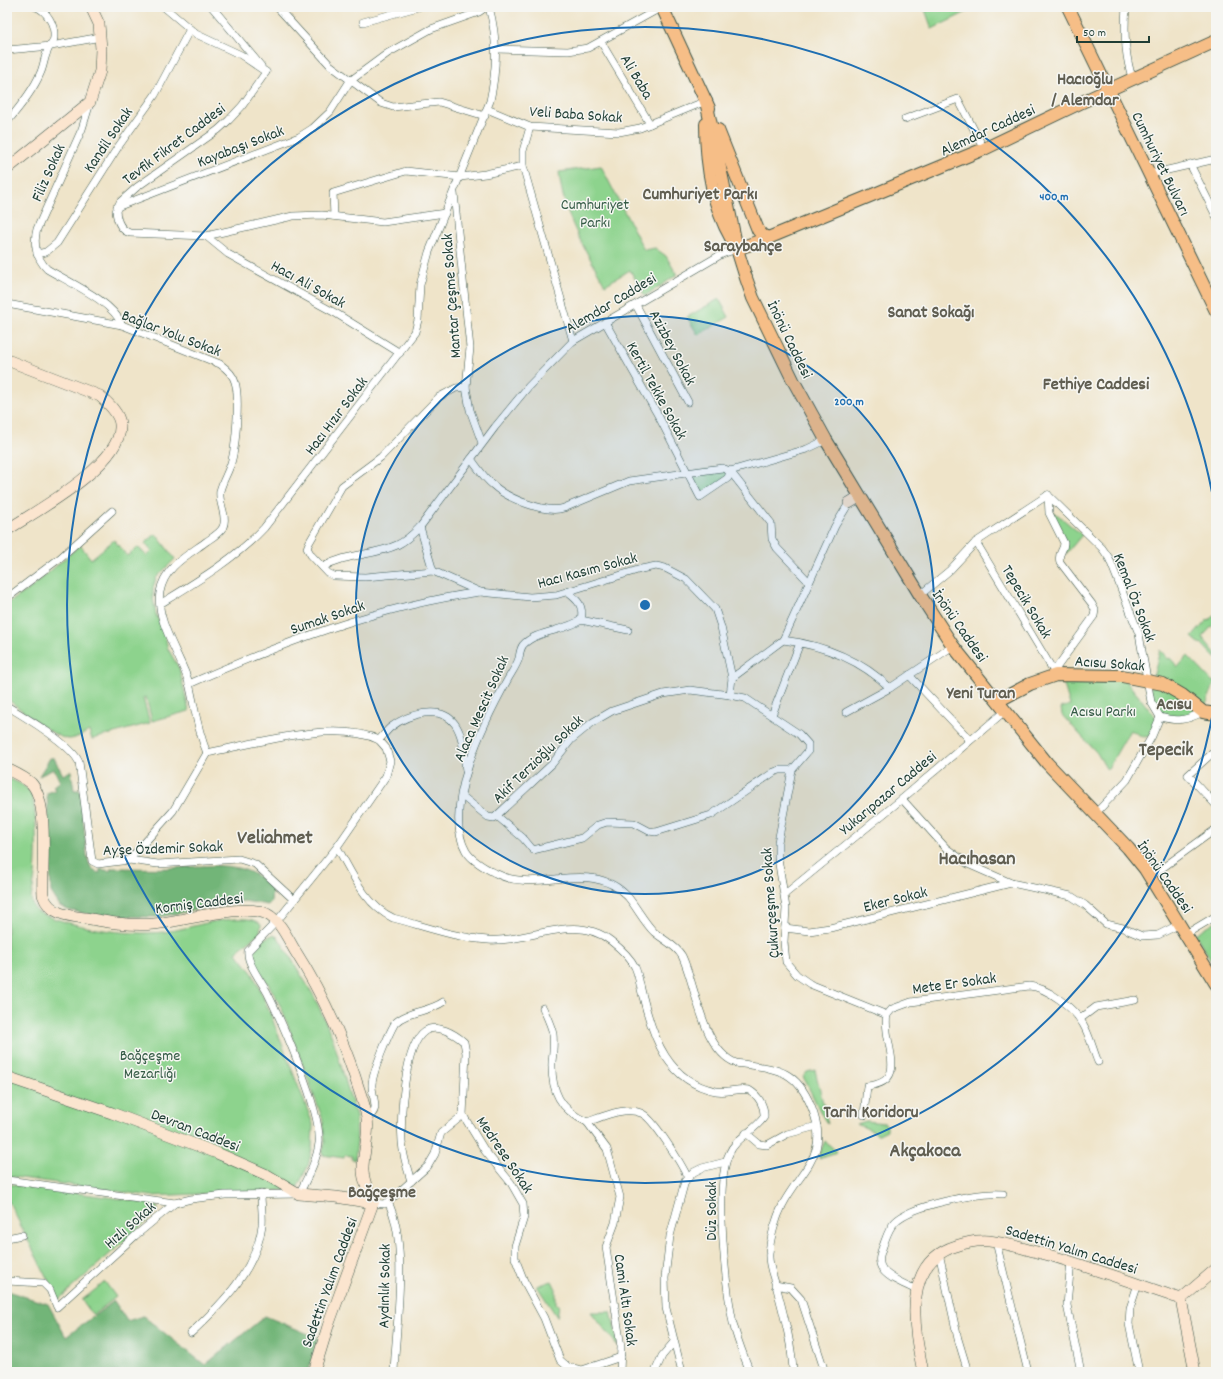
<svg xmlns="http://www.w3.org/2000/svg" width="1223" height="1379" font-family="Dekko,sans-serif">
<style>
.green{fill:#8dd38d;stroke:#568860}
.forest{fill:#72b578;stroke:#487956}
.lines{fill:none;stroke-linecap:round;stroke-linejoin:round}
.street-casing{stroke:#3e564a;stroke-width:8}
.secondary-casing{stroke:#3e564a;stroke-width:12}
.primary-casing{stroke:#3e564a;stroke-width:14}
.street{stroke:#fff;stroke-width:7}
.secondary{stroke:#fbe5cf;stroke-width:11}
.primary{stroke:#f6be87;stroke-width:12}
.ring{fill:none;stroke:#1f6fb2;stroke-width:2}
.labels{text-anchor:middle;stroke-width:3;stroke-linejoin:round;paint-order:stroke}
.street-label{font-size:16px;fill:#1f3d34;stroke:#f6f6f2}
.park-label{font-size:16px;fill:#355b46;stroke:#f6f6f2}
.quarter-label{font-size:18px;font-weight:bold;fill:#615f52;stroke:#f6f6f2}
.district-label{font-size:20px;font-weight:bold;fill:#615f52;stroke:#f6f6f2}
.centre{fill:#1f6fb2;stroke:#f6f6f2;stroke-width:2}
.ring-label{font-size:12px;text-anchor:middle;font-weight:bold;fill:#1f6fb2;stroke:#f6f6f2;stroke-width:3;stroke-linejoin:round;paint-order:stroke}
</style>
<rect width="100%" height="100%" fill="#f6f6f2"/>
<filter id="ink" filterUnits="userSpaceOnUse"><feTurbulence type="fractalNoise" baseFrequency=".025" numOctaves="2"/><feDisplacementMap in="SourceGraphic" scale="8" xChannelSelector="R" yChannelSelector="G"/><feConvolveMatrix kernelMatrix="1 2 1 2 8 2 1 2 1" color-interpolation-filters="sRGB"/></filter>
<filter id="wash" filterUnits="userSpaceOnUse"><feTurbulence type="fractalNoise" baseFrequency=".012" numOctaves="4" result="noise"/><feDisplacementMap in="SourceGraphic" scale="16" xChannelSelector="R" yChannelSelector="G"/><feGaussianBlur stdDeviation="0.9" result="paint"/><feColorMatrix in="noise" values="0 0 0 0 0 0 0 0 0 0 0 0 0 0 0 0 0 1.4 0 .05"/><feComposite in="paint" operator="in"/></filter>
<g filter="url(#wash)">
<rect width="100%" height="100%" fill="#efe4c9"/>
<!-- green -->
<g class="green">
<polygon points="924,7 977,7 932,29"/>
<path d="M601 166 644 250 655 248 666 256 677 275 645 296 630 270 605 285C583 245 564 218 559 172Z"/>
<polygon points="719,299 729,317 698,335 687,317"/>
<polygon points="722,468 730,475 700,497 686,472"/>
<polygon points="1054,513 1058,515 1082,535 1066,554 1067,545 1053,516"/>
<path d="M156 534 175 559 156 578 153 588V598L156 615 164 631 168 649 179 668 189 711 152 721 146 697 143 698 150 723 93 739H92L89 731C83 734 76 739 69 739 55 739 20 708 7 699V604L31 588 80 545 91 559 114 540 127 556 138 547 147 556 152 551 145 543Z"/>
<polygon points="1216,613 1216,622 1202,637 1216,654 1216,659 1201,643 1200,644 1192,637 1208,619 1209,620"/>
<polygon points="1160,650 1168,659 1170,658 1178,667 1188,656 1213,682 1216,680 1203,712 1189,719 1160,717 1149,694"/>
<polygon points="1056,675 1122,676 1158,720 1152,736 1143,737 1130,730 1107,770 1097,753 1062,715 1061,708 1070,705 1064,685"/>
<path d="M7 778C15 781 25 785 30 792 38 806 37 866 34 882 33 890 30 896 32 903 34 909 37 912 42 914 77 928 126 936 164 932 180 930 196 925 211 922 224 920 252 915 261 924L260 932 236 952 253 974 268 1008 313 1124 312 1149 308 1166 297 1188 287 1190 151 1196 7 1176Z"/>
<polygon points="1216,921 1216,968 1195,934"/>
<path d="M273 935 278 937 314 996 333 1039 356 1116 357 1141 355 1160 352 1159V1156L345 1155 344 1158 322 1155 325 1142 323 1120 282 1009 273 992 251 956C254 947 264 937 273 935Z"/>
<path d="M815 1070 828 1124C823 1121 809 1086 803 1077L807 1072Z"/>
<polygon points="866,1121 885,1123 887,1126 887,1130 877,1135 875,1132 857,1124"/>
<polygon points="825,1141 837,1152 819,1158 818,1157"/>
<polygon points="7,1184 153,1203 157,1206 158,1211 58,1300 7,1198"/>
<polygon points="552,1281 556,1289 556,1304 559,1305 557,1317 537,1286"/>
<polygon points="105,1282 116,1297 93,1315 82,1300"/>
<polygon points="591,1312 611,1312 618,1342 617,1345"/>
</g>
<!-- forest -->
<g class="forest">
<path d="M50 758H54L63 775 71 771 74 790H80L87 856C89 864 91 872 100 873V869L110 871 111 868C132 868 152 869 173 868 207 866 249 858 272 890L271 902 268 905 244 901 158 917 97 916 68 910 60 906 51 892 47 793 55 790 53 786 60 782 54 769 39 776Z"/>
<polygon points="7,1291 48,1304 66,1337 114,1301 127,1321 143,1316 205,1365 265,1316 318,1338 308,1372 7,1372"/>
</g>
</g>
<g filter="url(#ink)">
<g class="lines">
<defs>
<g id="street">
<polyline points="164,7 196,34 241,55 266,72"/>
<polyline points="212,7 261,66"/>
<polyline points="277,7 330,65 381,103 393,107 439,102 485,116"/>
<path d="M1126 7C1124 31 1125 58 1133 80"/>
<polyline points="363,22 418,7"/>
<polyline points="601,42 650,124"/>
<polyline points="496,49 568,51 588,48 662,7"/>
<polyline points="7,50 51,46 101,37"/>
<path d="M266 72 242 106 229 120 218 130 137 187 120 202 116 211C117 221 120 230 130 233L206 236 293 216 322 215 383 222 445 213"/>
<path d="M90 103 82 129 37 229C33 243 36 258 47 269 68 282 113 301 122 325"/>
<polyline points="487,109 530,127 619,132 640,128 706,101"/>
<polyline points="905,119 958,99 984,149"/>
<path d="M7 122C19 108 33 91 40 74 44 66 44 57 48 50 50 45 54 43 54 37 55 25 47 11 36 7"/>
<polyline points="530,127 523,151 523,166 573,341"/>
<polyline points="1190,164 1216,216"/>
<polyline points="1150,174 1216,159"/>
<polyline points="454,193 470,348 466,387 470,410 482,443"/>
<polyline points="117,207 299,137 313,128 330,112 350,81 388,53 431,29 479,12 486,7"/>
<polyline points="334,216 333,193 406,171 460,177 485,174 523,166"/>
<polyline points="206,236 228,254 337,314 400,353"/>
<polyline points="37,254 46,252 57,243 118,147 155,95 190,29"/>
<path d="M7 304 122 325 220 364C227 369 233 374 235 382 240 397 236 447 231 463 228 473 222 482 220 491 218 503 228 516 223 527 220 533 213 537 207 541 188 555 164 567 160 592 155 621 181 656 189 683 195 708 197 729 207 753"/>
<polyline points="636,305 688,402"/>
<polyline points="605,322 659,417 700,497 728,478 730,471"/>
<polyline points="466,387 456,388 439,397 381,457 342,486 309,543 307,548 311,555 328,573 334,576 365,577 433,571 480,592 530,597 556,595 641,569 656,566 665,568 686,579 715,609 721,627 732,678 730,695"/>
<path d="M471 459C478 468 484 478 493 485 507 498 545 514 564 508L629 481 722 468 730 471 807 449 826 440"/>
<polyline points="730,471 771,523 772,539 777,548 809,582"/>
<polyline points="1048,495 1102,548 1109,558 1139,634 1151,702 1160,717"/>
<path d="M1048 495 1049 513 1064 543C1064 551 1057 553 1060 562L1092 604 1095 610 1094 616 1057 667 1056 675"/>
<polyline points="420,527 433,571"/>
<polyline points="976,542 1056,675"/>
<path d="M323 567C347 553 373 556 397 545 406 541 413 534 420 527L495 427 528 387 573 341 722 254 737 249"/>
<path d="M567 592C578 600 584 606 581 620"/>
<polyline points="920,595 950,570 976,542 1048,495"/>
<polyline points="7,598 60,558 112,511"/>
<path d="M160 604C196 582 235 559 264 528L415 332 418 320 420 285 429 252 490 101C497 68 498 40 489 7"/>
<path d="M628 630 581 620C565 631 535 631 523 645 520 649 520 653 519 658 517 665 512 672 508 679 486 718 441 807 466 851 472 861 485 868 495 873 538 896 591 856 628 897 637 908 644 922 654 932 663 940 676 945 682 956 696 985 702 1050 736 1063 774 1069 795 1067 811 1106 831 1154 803 1167 783 1204 776 1218 770 1238 769 1254 768 1265 774 1278 777 1289 784 1316 792 1344 793 1372"/>
<path d="M783 640C823 645 860 659 890 688"/>
<polyline points="909,675 970,740"/>
<polyline points="732,678 783,640 835,526 849,503"/>
<path d="M189 684C282 643 379 606 480 592"/>
<path d="M7 706C25 717 71 744 79 762L92 861 98 864 129 860 158 864 239 859 255 864 294 900"/>
<polyline points="846,712 890,688 953,646"/>
<polyline points="772,715 800,643"/>
<polyline points="1216,750 1188,775 1216,805"/>
<path d="M207 753C253 744 335 719 379 740"/>
<path d="M462 796 488 817 494 818 552 764 571 740 593 722 612 711 663 694 690 690 730 695 745 698 799 734 808 744V751L792 770 778 842V858L786 908 784 942 786 962 797 975 810 984 887 1015C881 1042 912 1082 867 1086L864 1115"/>
<polyline points="902,799 946,848 968,864 1011,883 1071,896 1085,905 1106,924 1123,928 1142,936 1158,935 1180,924"/>
<path d="M1095 814 1127 780 1152 736 1160 717C1178 722 1187 720 1203 712"/>
<polyline points="497,816 523,838 533,850 582,838 598,825 607,822 634,823 649,831 656,832 711,815 774,772 780,770 792,770"/>
<path d="M337 847C352 873 365 905 393 918 424 926 456 938 488 940 530 943 574 912 611 941 620 948 630 957 635 967 639 976 640 987 643 997 653 1038 668 1082 716 1091 727 1093 738 1088 749 1090 758 1095 765 1106 764 1117 754 1132 736 1137 729 1154 714 1185 726 1288 733 1323 737 1340 744 1356 750 1372"/>
<polyline points="129,860 173,811 207,753"/>
<polyline points="1150,877 1216,829"/>
<polyline points="785,894 902,799 1006,710"/>
<polyline points="785,928 809,931 830,928 1011,883"/>
<polyline points="1186,934 1216,916"/>
<path d="M543 1008C547 1017 551 1025 553 1034 554 1043 553 1053 552 1062 551 1091 560 1110 587 1122 602 1117 625 1106 641 1113 653 1117 682 1165 688 1178"/>
<path d="M887 1015 892 1009 911 1002 1029 986C1047 987 1074 1008 1083 1024 1090 1036 1093 1050 1098 1062"/>
<polyline points="1080,1019 1096,1007 1135,1000"/>
<polyline points="463,1115 485,1151 511,1183 523,1204 524,1217 515,1246 515,1258 524,1281 544,1318 560,1360 568,1367 582,1370 621,1357"/>
<path d="M367 1117C382 1111 371 1096 372 1084 373 1071 388 1035 395 1023 407 1011 429 1012 443 1002"/>
<polyline points="587,1122 607,1149 620,1197 615,1223 606,1247 621,1347 620,1372"/>
<polyline points="746,1133 759,1144 767,1145 787,1134 817,1126"/>
<polyline points="7,1180 175,1203"/>
<path d="M411 1181C407 1168 403 1156 402 1142 400 1119 404 1045 425 1031 437 1023 455 1034 464 1042L466 1053 463 1115"/>
<path d="M388 1202C409 1243 396 1325 394 1372"/>
<polyline points="373,1203 384,1204 388,1202 428,1166 435,1154 441,1133 463,1115"/>
<polyline points="7,1238 22,1235"/>
<polyline points="996,1242 1028,1372"/>
<polyline points="939,1253 958,1339 968,1372"/>
<polyline points="1071,1261 1067,1305 1081,1372"/>
<path d="M7 1281 43 1283 50 1290 57 1307 135 1236 175 1203 191 1199 225 1195 299 1194C307 1178 317 1161 319 1143 322 1112 282 1022 267 992 261 981 246 962 248 951L277 921 337 847 386 776 390 761 386 748 379 740C383 736 387 730 391 727 408 714 441 704 455 724 464 737 464 756 466 771"/>
<polyline points="1138,1284 1130,1308 1129,1324 1139,1372"/>
<polyline points="775,1285 791,1288 801,1299 825,1372"/>
<path d="M917 1290C906 1285 890 1279 883 1270 877 1262 880 1254 883 1246 886 1238 888 1229 895 1222 911 1205 980 1192 1003 1194"/>
<path d="M191 1333C222 1304 257 1269 262 1225 263 1215 261 1204 261 1194"/>
<polyline points="655,1372 662,1356 673,1343"/>
<polyline points="682,1372 666,1308 665,1278 670,1236 685,1181 694,1172 702,1168 725,1162"/>
</g>
<g id="secondary">
<polyline points="7,169 90,102 100,71 101,49 99,24 91,7"/>
<path d="M7 360 100 396C108 403 120 414 120 425 123 464 36 511 7 530"/>
<polyline points="849,503 859,497"/>
<path d="M7 769C15 773 24 777 31 783 50 803 41 868 43 895 49 914 68 916 85 918 107 922 130 926 154 924 181 922 243 902 267 914 280 921 287 937 294 949 320 990 340 1032 355 1077 359 1091 365 1104 367 1118 370 1137 362 1154 363 1172 364 1183 369 1193 373 1203"/>
<polyline points="7,1077 112,1113 217,1153 267,1175 299,1194 336,1197 373,1203"/>
<polyline points="1181,1299 1195,1372"/>
<polyline points="1181,1299 1216,1269"/>
<polyline points="314,1372 328,1326 373,1203"/>
<path d="M923 1372C914 1329 901 1263 956 1246 967 1242 978 1240 989 1241 1008 1243 1027 1250 1045 1254 1091 1267 1136 1284 1181 1299"/>
</g>
<g id="primary">
<polyline points="662,7 709,108"/>
<polyline points="1068,7 1216,311"/>
<polyline points="706,101 737,249 746,278 753,298 793,380 826,440 920,595 953,646 1047,763 1128,848 1145,869 1216,984"/>
<path d="M706 124C706 162 712 205 731 238"/>
<polyline points="718,130 758,230 762,235 768,238"/>
<polyline points="737,249 768,238 984,149 1082,102 1216,41"/>
<polyline points="998,701 1030,684 1056,675 1122,676 1163,684 1182,695 1203,712 1216,714"/>
</g>
</defs>
<!-- street casing -->
<use href="#street" class="street-casing"/>
<!-- secondary casing -->
<use href="#secondary" class="secondary-casing"/>
<!-- primary casing -->
<use href="#primary" class="primary-casing"/>
<!-- street -->
<use href="#street" class="street"/>
<!-- secondary -->
<use href="#secondary" class="secondary"/>
<!-- primary -->
<use href="#primary" class="primary"/>
</g>
</g>
<!-- distance rings -->
<circle cx="645" cy="605" r="289" fill="#1f6fb2" fill-opacity=".12"/>
<g class="ring">
<circle cx="645" cy="605" r="289"/>
<path d="M1216 695A578 578 0 1 1 1216 515"/>
</g>
<g class="labels">
<!-- street labels -->
<g class="street-label">
<text transform="translate(638 76) rotate(59)" y="6">Ali Baba</text>
<text transform="translate(576 113) rotate(4)" y="6">Veli Baba Sokak</text>
<text transform="translate(987 129) rotate(-25)" y="6">Alemdar Caddesi</text>
<text transform="translate(107 139) rotate(-56)" y="6">Kandil Sokak</text>
<text transform="translate(173 143) rotate(-37)" y="6">Tevfik Fikret Caddesi</text>
<text transform="translate(240 145) rotate(-21)" y="6">Kayabaşı Sokak</text>
<text transform="translate(1162 163) rotate(64)" y="6">Cumhuriyet Bulvarı</text>
<text transform="translate(47 172) rotate(-66)" y="6">Filiz Sokak</text>
<text transform="translate(309 283) rotate(29)" y="6">Hacı Ali Sokak</text>
<text transform="translate(450 296) rotate(-94)" y="6">Mantar Çeşme Sokak</text>
<text transform="translate(610 302) rotate(-31)" y="6">Alemdar Caddesi</text>
<text transform="translate(172 332) rotate(21)" y="6">Bağlar Yolu Sokak</text>
<text transform="translate(791 339) rotate(64)" y="6">İnönü Caddesi</text>
<text transform="translate(674 347) rotate(62)" y="6">Azizbey Sokak</text>
<text transform="translate(658 390) rotate(61)" y="6">Kertil Tekke Sokak</text>
<text transform="translate(335 415) rotate(-53)" y="6">Hacı Hızır Sokak</text>
<text transform="translate(587 569) rotate(-15)" y="6">Hacı Kasım Sokak</text>
<text transform="translate(1136 597) rotate(69)" y="6">Kemal Öz Sokak</text>
<text transform="translate(1028 601) rotate(59)" y="6">Tepecik Sokak</text>
<text transform="translate(327 616) rotate(-19)" y="6">Sumak Sokak</text>
<text transform="translate(961 625) rotate(55)" y="6">İnönü Caddesi</text>
<text transform="translate(1110 662) rotate(4)" y="6">Acısu Sokak</text>
<text transform="translate(480 708) rotate(-66)" y="6">Alaca Mescit Sokak</text>
<text transform="translate(537 758) rotate(-44)" y="6">Akif Terzioğlu Sokak</text>
<text transform="translate(887 792) rotate(-40)" y="6">Yukarıpazar Caddesi</text>
<text transform="translate(163 847) rotate(-2)" y="6">Ayşe Özdemir Sokak</text>
<text transform="translate(1166 876) rotate(55)" y="6">İnönü Caddesi</text>
<text transform="translate(895 898) rotate(-14)" y="6">Eker Sokak</text>
<text transform="translate(199 902) rotate(-7)" y="6">Korniş Caddesi</text>
<text transform="translate(769 903) rotate(-94)" y="6">Çukurçeşme Sokak</text>
<text transform="translate(954 982) rotate(-8)" y="6">Mete Er Sokak</text>
<text transform="translate(196 1129) rotate(21)" y="6">Devran Caddesi</text>
<text transform="translate(506 1154) rotate(56)" y="6">Medrese Sokak</text>
<text transform="translate(710 1211) rotate(-90)" y="6">Düz Sokak</text>
<text transform="translate(129 1224) rotate(-41)" y="6">Hızlı Sokak</text>
<text transform="translate(1072 1248) rotate(17)" y="6">Sadettin Yalım Caddesi</text>
<text transform="translate(328 1282) rotate(-70)" y="6">Sadettin Yalım Caddesi</text>
<text transform="translate(383 1286) rotate(-89)" y="6">Aydınlık Sokak</text>
<text transform="translate(627 1300) rotate(82)" y="6">Cami Altı Sokak</text>
</g>
<!-- park labels -->
<g class="park-label">
<text x="595" y="209">Cumhuriyet<tspan x="595" dy="18">Parkı</tspan></text>
<text x="1103" y="716">Acısu Parkı</text>
<text x="150" y="1060">Bağçeşme<tspan x="150" dy="18">Mezarlığı</tspan></text>
</g>
<!-- quarter labels -->
<g class="quarter-label">
<text x="1085" y="84">Hacıoğlu<tspan x="1085" dy="21">/ Alemdar</tspan></text>
<text x="700" y="199">Cumhuriyet Parkı</text>
<text x="743" y="251">Saraybahçe</text>
<text x="931" y="317">Sanat Sokağı</text>
<text x="1096" y="389">Fethiye Caddesi</text>
<text x="981" y="698">Yeni Turan</text>
<text x="1174" y="709">Acısu</text>
<text x="871" y="1117">Tarih Koridoru</text>
<text x="382" y="1197">Bağçeşme</text>
</g>
<!-- district labels -->
<g class="district-label">
<text x="1166" y="755">Tepecik</text>
<text x="275" y="843">Veliahmet</text>
<text x="977" y="864">Hacıhasan</text>
<text x="925" y="1156">Akçakoca</text>
</g>
</g>
<circle cx="645" cy="605" r="6" class="centre"/>
<g class="ring-label">
<text x="1054" y="200">400 m</text>
<text x="849" y="405">200 m</text>
</g>
<!-- margin -->
<rect width="1223" height="1379" fill="none" stroke="#f6f6f2" stroke-width="24"/>
<!-- scale -->
<path d="M1077 36v6h72v-6" fill="none" stroke="#1f3d34" stroke-width="2"/>
<text x="1083" y="36" font-size="12" fill="#1f3d34" stroke="#f6f6f2" stroke-width="3" paint-order="stroke">50 m</text>
</svg>
